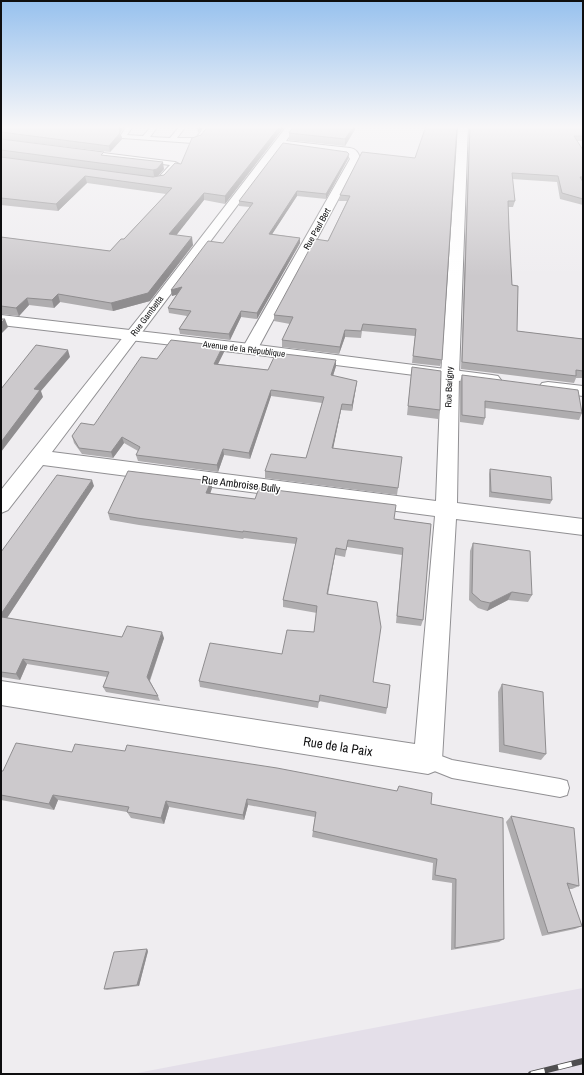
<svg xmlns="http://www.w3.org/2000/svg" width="584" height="1075" font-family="'Archivo Narrow',sans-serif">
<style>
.built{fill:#e4dfe9}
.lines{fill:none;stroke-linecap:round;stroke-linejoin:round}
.service-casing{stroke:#919093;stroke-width:2}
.minor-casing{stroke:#919093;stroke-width:2}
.tertiary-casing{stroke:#919093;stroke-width:2}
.service{fill:#fff;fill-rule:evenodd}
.minor{fill:#fff;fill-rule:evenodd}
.tertiary{fill:#fff;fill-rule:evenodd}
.rail-casing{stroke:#4f4e50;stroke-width:6}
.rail{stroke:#fff;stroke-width:4.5;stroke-dasharray:14;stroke-linecap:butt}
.wall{fill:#afadaf}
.shaded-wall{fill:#8f8d8f}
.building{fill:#ccc9cc;stroke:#8f8d8f}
.labels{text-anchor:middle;stroke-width:3;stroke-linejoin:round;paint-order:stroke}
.far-street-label{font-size:9px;fill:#0e0e0f;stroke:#fff}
.street-label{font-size:11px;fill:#0e0e0f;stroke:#fff}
.near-street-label{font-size:13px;fill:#0e0e0f;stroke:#fff}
</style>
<rect width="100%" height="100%" fill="#efedf0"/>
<!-- built -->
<polygon class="built" points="583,988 583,1074 132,1074"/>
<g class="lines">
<defs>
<g id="service">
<polygon points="127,126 133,126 127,135 143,136 152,126 158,126 150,137 170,138 180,126 186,126 177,138 196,138 205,126 211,126 200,141 193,143 122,138 121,135"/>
<polygon points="87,151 175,162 179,164 165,180 162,180 158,178 170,165 85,154 84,153"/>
<polygon points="428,751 452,760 560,779 567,781 569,788 567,795 560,797 452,778 422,766 419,760 422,754"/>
</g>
<path id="minor" d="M287 126H297L286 141 350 148C356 149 359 153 360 159L256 352 250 354 244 352 242 349 350 159 347 154 282 146 52 452 436 501 441 375 458 126H468L459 375 457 503 583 519V535L456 519 442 760 438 770 428 774 1 705V681L415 744 435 516 43 465 8 510 1 513V490L148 306Z"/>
<g id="tertiary">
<polygon points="1,315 250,344 492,375 498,376 501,380 498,384 492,385 250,354 1,325"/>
<polygon points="548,382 583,386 583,396 542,391 539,387 542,383"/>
</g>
</defs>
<!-- service casing -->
<use href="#service" class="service-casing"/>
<!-- minor casing -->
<use href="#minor" class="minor-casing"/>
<!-- tertiary casing -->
<use href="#tertiary" class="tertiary-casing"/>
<!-- service -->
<use href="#service" class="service"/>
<!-- minor -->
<use href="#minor" class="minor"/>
<!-- tertiary -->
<use href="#tertiary" class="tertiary"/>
<defs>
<polyline id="rail" points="531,1074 583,1061"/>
</defs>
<!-- rail casing -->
<use href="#rail" class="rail-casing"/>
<!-- rail -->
<use href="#rail" class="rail"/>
</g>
<!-- wall -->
<g class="wall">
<polygon points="7,126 125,126 120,133 122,139 110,152 1,139 1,132"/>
<polygon points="208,126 285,126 225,204 204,200 176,235 193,245 150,301 113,311 60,302 54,308 29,305 19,316 1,314 1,237 110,251 124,239 166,194 87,183 58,211 1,205 1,157 154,176 1,157 1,139 104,155 164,169 158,176 164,175 181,164"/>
<polygon points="294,126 357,126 345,146 289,140 289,133"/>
<polygon points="469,126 563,126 583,127 583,141 577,141 583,150 583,205 560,199 557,182 512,179 515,201 513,207 508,207 509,229 512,285 517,331 583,339 583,378 576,378 574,383 461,369"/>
<polygon points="362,152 442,360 440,366 412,363 415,336 362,331 361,338 345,337 339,354 282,347 282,340 290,324 274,321 274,315 328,241 347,201 339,201 340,195"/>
<polygon points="348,159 326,199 297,196 272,234 300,238 300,243 257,319 241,317 230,340 180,334 179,329 187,316 169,313 168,308 177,294 172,296 171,290 223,243 250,207 239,206 239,201"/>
<polygon points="223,346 224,352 218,364 268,370 336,366 333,376 357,381 352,411 341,410 333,448 398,488 397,495 265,478 265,471 306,458 322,403 271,396 250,459 224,455 218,472 138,461 136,455 138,451 124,443 113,458 82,454 74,443 72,436 94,425 157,359"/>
<polygon points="412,367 440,410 438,419 407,415 411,376"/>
<polygon points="462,375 582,413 579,420 485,408 485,418 483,425 460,422 460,382"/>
<polygon points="490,469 552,500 550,504 489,497 489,474"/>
<polygon points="211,481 212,488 210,494 431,524 423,620 421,626 396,623 402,555 347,547 345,557 335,555 328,595 387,708 386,714 319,701 318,708 200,687 199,681 282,654 314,632 317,613 283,607 283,600 296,544 244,538 243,539 139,525 110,520 108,513"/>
<polygon points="94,486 7,618 122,637 164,638 150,681 158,696 160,701 106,692 103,687 107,677 27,664 20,680 1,677 1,552"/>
<polygon points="473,543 532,595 528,602 508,600 487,611 478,608 469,600 470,551"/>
<polygon points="502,684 546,754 541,760 499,752 498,692"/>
<polygon points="125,751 397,791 399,786 431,804 504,939 499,942 451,950 452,883 432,880 433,863 312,837 315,817 248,805 244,820 169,807 164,824 131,818 127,812 58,800 54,810 1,800 1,771 3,771 72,752"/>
<polygon points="511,816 579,886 572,889 569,889 582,926 575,929 542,936 506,822"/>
<polygon points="148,951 139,986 107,990 104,989"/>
</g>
<!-- shaded-wall -->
<g class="shaded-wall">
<polygon points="120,126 125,126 120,133 122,139 110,152 109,146"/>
<polygon points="198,126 204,126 198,133 197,127"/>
<polygon points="280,126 285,126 225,204 225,196"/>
<polygon points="354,126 357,126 345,146 345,139"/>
<polygon points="349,154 348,159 326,199 326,194"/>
<polygon points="163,162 164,169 158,176 154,176 153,170"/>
<polygon points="85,176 87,183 58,211 56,204"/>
<polygon points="297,191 297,196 269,239 269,234"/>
<polygon points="204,193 204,200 171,242 169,234"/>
<polygon points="192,237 193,245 150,301 113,311 111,303"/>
<polygon points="300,238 300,243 257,319 257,313"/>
<polygon points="182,287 183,293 172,296 171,290"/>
<polygon points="58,294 60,302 54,308 52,300"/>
<polygon points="27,298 29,305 19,316 16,308"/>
<polygon points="241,311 241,317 230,340 229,334"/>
<polygon points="5,319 8,327 1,334 1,323"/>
<polygon points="345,330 345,337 339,354 340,347"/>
<polygon points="223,346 224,352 215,370 214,364"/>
<polygon points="68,350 70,357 41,391 43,397 1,452 1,442 34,389"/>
<polygon points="336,360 336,366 331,382 331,375"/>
<polygon points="357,381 352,411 352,405"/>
<polygon points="271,390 271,396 250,459 249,453"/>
<polygon points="342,404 341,410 332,454 332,448"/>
<polygon points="122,437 124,443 113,458 111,452"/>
<polygon points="223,449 224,455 218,472 217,465"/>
<polygon points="92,480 94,486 1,627 1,614"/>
<polygon points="211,481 212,488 208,500 206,493"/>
<polygon points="336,548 335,555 326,601 327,594"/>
<polygon points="512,592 508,600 487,611 490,603"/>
<polygon points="162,632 164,638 149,682 147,677"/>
<polygon points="23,659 27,664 20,680 16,674"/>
<polygon points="53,795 58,800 54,810 49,804"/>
<polygon points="247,799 248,805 244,820 243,815"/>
<polygon points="166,801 169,807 164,824 161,818"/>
<polygon points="147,949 148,951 139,986 137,985"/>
</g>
<!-- building -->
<g class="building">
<polygon points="7,126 120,126 119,128 120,133 109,146 1,132 1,128"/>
<polygon points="208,126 280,126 225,196 204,193 169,234 192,237 148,293 111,303 58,294 52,300 27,298 16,308 1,306 1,237 110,251 121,239 124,239 172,188 85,176 56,204 1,198 1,157 153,177 164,175 175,163 181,164 192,138 201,135"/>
<polygon points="294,126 354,126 345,139 289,133"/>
<polygon points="426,126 457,126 442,360 413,356 416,329 363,324 361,331 345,330 340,347 282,340 293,317 274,315 315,239 328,241 350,196 340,195 362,152 415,158"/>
<polygon points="470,126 563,126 583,127 583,136 574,136 583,150 583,177 580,177 583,182 583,199 562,193 558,176 512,173 515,201 508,201 509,229 512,285 518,286 517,331 583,339 583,371 576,370 576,376 462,362"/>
<polygon points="1,139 104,152 101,155 163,162 157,169 153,170 1,150"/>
<polygon points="283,143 347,152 349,154 326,194 297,191 269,234 300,238 257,313 241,311 229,334 179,329 191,311 168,308 182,287 171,290 208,241 223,243 253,203 239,201"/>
<polygon points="1,319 5,319 1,323"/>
<polygon points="171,340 223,346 214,364 268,370 276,353 336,360 331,375 357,381 352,405 342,404 332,448 402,457 398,488 265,471 271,454 306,458 324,397 271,390 249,453 223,449 217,465 136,455 140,447 122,437 111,452 79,448 72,436 81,423 94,425 141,357 157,359"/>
<polygon points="36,345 68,350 34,389 40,390 1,442 1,389"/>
<polygon points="412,367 441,371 440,410 408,406"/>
<polygon points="462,375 578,390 582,413 485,401 485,418 462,415"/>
<polygon points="490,469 551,477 552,500 491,492"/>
<polygon points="128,471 211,481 206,493 255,499 259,488 396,505 394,519 431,524 423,620 397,616 403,548 348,540 346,550 336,548 327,594 377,602 381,627 373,682 390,685 387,708 320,695 319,702 199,681 210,643 282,654 287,630 314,632 317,606 283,600 297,538 243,531 243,532 137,518 108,513"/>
<polygon points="57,475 92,480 1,614 1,552"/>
<polygon points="473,543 530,551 532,595 512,592 490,603 481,601 472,593"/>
<polygon points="2,617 122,637 127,626 162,632 147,677 158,696 103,687 109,672 23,659 16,674 1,672 1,619"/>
<polygon points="502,684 543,692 546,754 504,745"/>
<polygon points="16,743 72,752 75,744 125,751 127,745 277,768 397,791 399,786 432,793 431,804 503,818 504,939 455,948 456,879 435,875 437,859 313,831 316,812 247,799 243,815 166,801 161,818 127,812 129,807 53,795 49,804 1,795 1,771 3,771"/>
<polygon points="511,816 574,828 579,886 567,883 582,926 548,933"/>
<polygon points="147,949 137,985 104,989 114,952"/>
</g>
<!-- sky -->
<linearGradient id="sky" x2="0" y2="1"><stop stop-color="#97c1ee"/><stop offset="0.46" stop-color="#f8f7f8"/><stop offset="1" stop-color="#f8f7f8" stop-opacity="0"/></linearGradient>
<rect width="584" height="276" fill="url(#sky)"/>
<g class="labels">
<!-- far-street labels -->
<g class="far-street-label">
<text transform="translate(317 229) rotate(-61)" y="3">Rue Paul Bert</text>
<text transform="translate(147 316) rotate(-53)" y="3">Rue Gambetta</text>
<text transform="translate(244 349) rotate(7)" y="3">Avenue de la République</text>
<text transform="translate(449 387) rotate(-88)" y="3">Rue Barigny</text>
</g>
<!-- street labels -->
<g class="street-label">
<text transform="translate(241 484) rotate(7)" y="4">Rue Ambroise Bully</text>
</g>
<!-- near-street labels -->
<g class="near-street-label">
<text transform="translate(338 746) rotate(9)" y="5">Rue de la Paix</text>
</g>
</g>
<!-- border -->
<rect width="584" height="1075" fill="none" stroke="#0e0e0f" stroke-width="4"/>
</svg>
